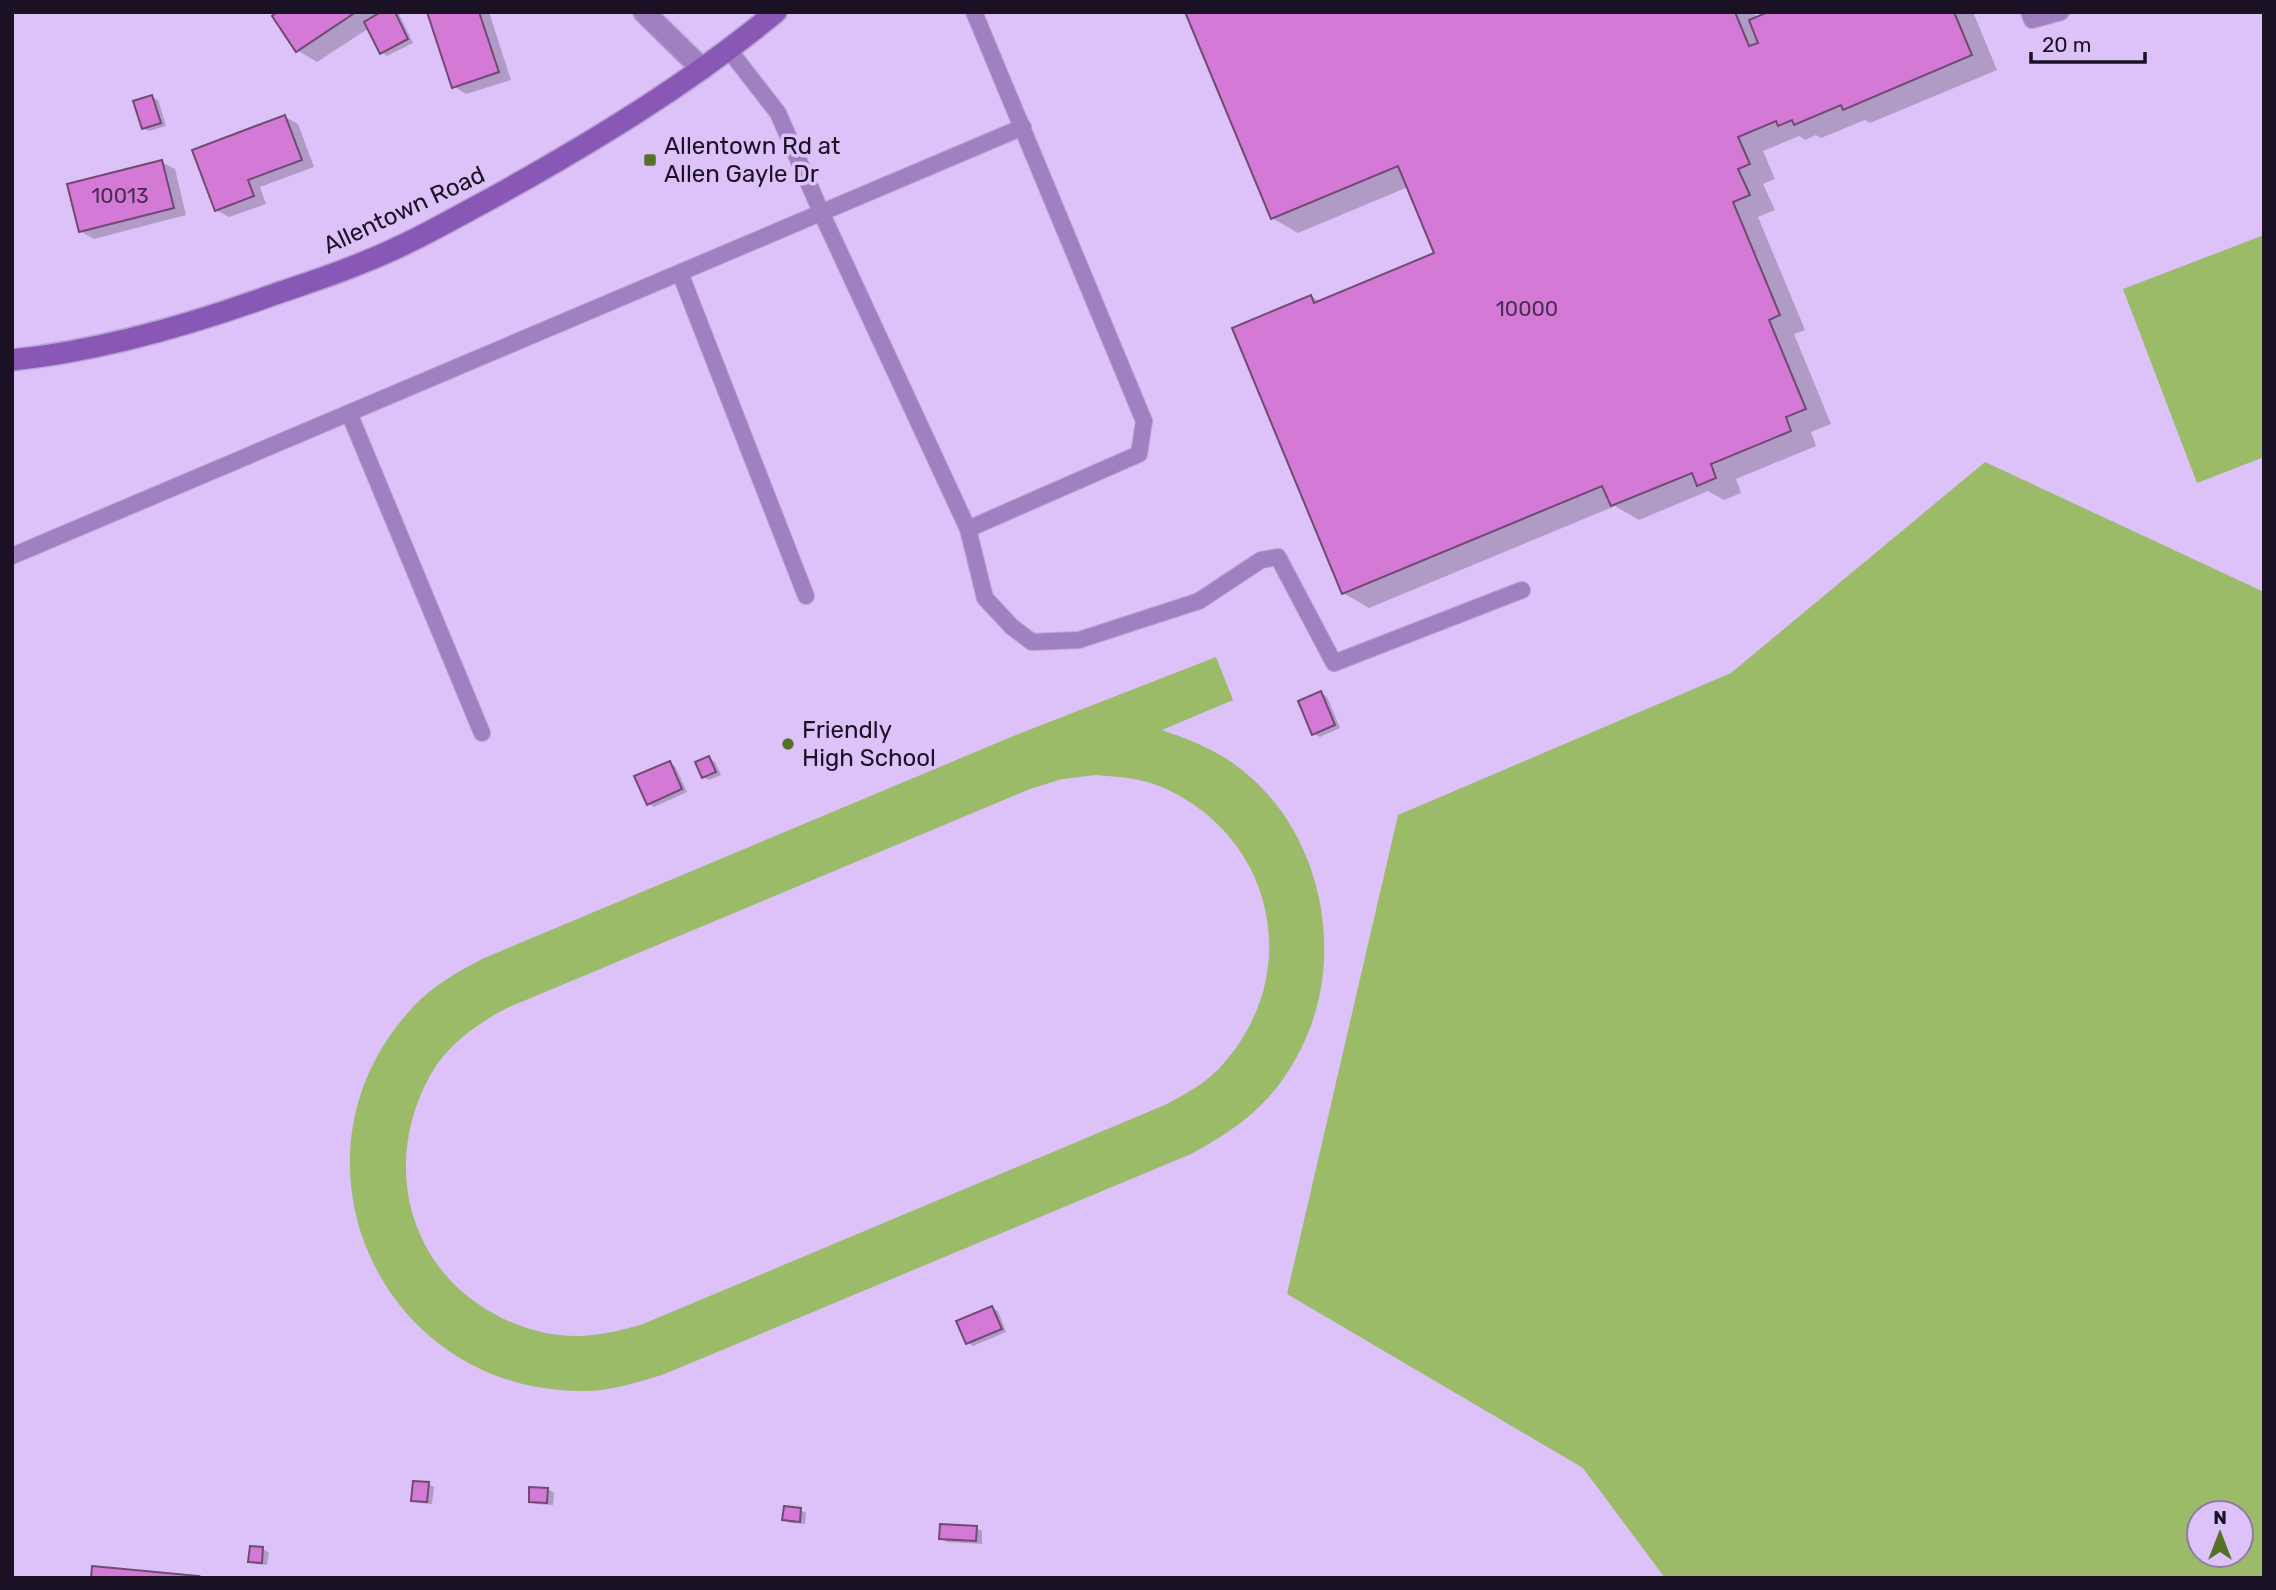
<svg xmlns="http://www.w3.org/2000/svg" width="2276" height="1590" font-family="Rubik,sans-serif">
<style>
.green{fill:#9bbb69;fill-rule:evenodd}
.shadow{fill:#0003}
.building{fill:#d47ad6;stroke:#714a72;stroke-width:2}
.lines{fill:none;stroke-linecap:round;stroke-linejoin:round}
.lane-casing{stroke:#b9a2d2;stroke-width:18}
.street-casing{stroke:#b9a2d2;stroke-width:24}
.secondary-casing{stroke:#b9a2d2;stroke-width:24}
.lane{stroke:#a080c0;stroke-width:16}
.street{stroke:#a080c0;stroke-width:21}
.secondary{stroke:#8957b6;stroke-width:21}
.poi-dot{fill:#577226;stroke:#dcc2f8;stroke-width:2.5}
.labels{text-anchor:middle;stroke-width:7;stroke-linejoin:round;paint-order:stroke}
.number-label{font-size:21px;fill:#482b50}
.poi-label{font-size:24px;fill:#1a1124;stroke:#dcc2f8;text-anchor:start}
.street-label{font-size:24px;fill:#1a1124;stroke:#dcc2f8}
</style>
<rect width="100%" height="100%" fill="#dcc2f8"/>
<!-- green -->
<g class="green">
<polygon points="2264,235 2264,457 2197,483 2123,289"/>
<path d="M1985 462 2264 592V1578H1665L1583 1468 1287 1294 1398 815 1731 673ZM2241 1513V1555H2199V1513Z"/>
<path d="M1216 657 1233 700 1162 730C1182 737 1201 744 1220 755 1306 805 1342 917 1316 1010 1306 1045 1287 1080 1260 1106 1240 1126 1216 1140 1191 1154L662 1375C635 1383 607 1392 579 1391 378 1389 275 1155 413 1007 432 986 458 972 482 959L1011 737ZM1096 775C1119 777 1142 778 1164 788 1275 838 1304 973 1223 1064 1208 1082 1187 1093 1167 1104L643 1324C623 1330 602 1335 581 1336 552 1337 523 1329 498 1316 407 1269 381 1162 431 1074 448 1044 477 1024 507 1008L1030 789 1062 779Z"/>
</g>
<!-- shadow -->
<g class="shadow">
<polygon points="280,12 398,12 413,43 387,56 381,52 369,28 317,62 297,50"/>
<polygon points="429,12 489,12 511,80 466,94 453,86"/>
<polygon points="1187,12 1754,12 1757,19 1773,12 1973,12 1997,70 1870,123 1865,120 1821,138 1816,135 1805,140 1799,136 1763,151 1775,179 1763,184 1775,210 1758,217 1805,330 1794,334 1831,424 1811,432 1816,446 1736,479 1741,493 1724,500 1708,491 1639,520 1615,506 1369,608 1343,593 1311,296 1320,302 1436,254 1408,187 1298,233 1272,218"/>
<polygon points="152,97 158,100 166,126 149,131 143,128"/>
<polygon points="285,117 298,124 314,167 260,187 266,204 229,217 216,210"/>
<polygon points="161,162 175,169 186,215 94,239 80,231"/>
<polygon points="1321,693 1327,697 1340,728 1320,737 1314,734"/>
<polygon points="709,758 715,762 721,775 709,780 703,777"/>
<polygon points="669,763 675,766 687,792 654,807 648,803"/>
<polygon points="992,1308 998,1311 1006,1332 973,1346 967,1342"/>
<polygon points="428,1484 434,1487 432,1504 419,1503 413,1500"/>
<polygon points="548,1489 554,1493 553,1505 536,1504 530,1501"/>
<polygon points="800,1510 806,1513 805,1524 790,1523 784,1519"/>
<polygon points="976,1528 982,1531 982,1544 947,1542 941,1538"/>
<polygon points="263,1549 269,1553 267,1565 256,1564 250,1561"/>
</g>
<!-- building -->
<g class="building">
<polygon points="277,12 356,12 296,52 272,16"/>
<polygon points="381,12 395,12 408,39 380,54 364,22"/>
<polygon points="427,12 479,12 499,72 452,88"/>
<polygon points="1185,12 1735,12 1749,46 1758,43 1749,20 1768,12 1954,12 1972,55 1843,110 1841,105 1794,125 1792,120 1778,126 1776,121 1738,137 1750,164 1738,169 1750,195 1733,202 1780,315 1769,320 1806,409 1786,417 1791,431 1711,464 1716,478 1697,486 1692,473 1611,506 1602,486 1342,594 1232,328 1311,295 1314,303 1434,253 1398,166 1271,219"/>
<polygon points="152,95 161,123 142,129 133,101"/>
<polygon points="285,115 302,160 248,180 254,196 215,211 192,150"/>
<polygon points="162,160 174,208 79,232 67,184"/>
<polygon points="1321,691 1335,725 1312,735 1298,701"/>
<polygon points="709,756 716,772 702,778 695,762"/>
<polygon points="670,761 682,789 647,805 634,776"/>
<polygon points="992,1306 1002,1329 966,1344 956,1321"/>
<polygon points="413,1481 429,1482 427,1502 411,1501"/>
<polygon points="529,1487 548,1488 547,1503 529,1502"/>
<polygon points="784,1506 801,1508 800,1522 782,1520"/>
<polygon points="940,1524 977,1526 976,1541 939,1539"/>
<polygon points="250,1546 263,1547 262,1563 248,1562"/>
<polygon points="92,1566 199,1576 198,1578 91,1578"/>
</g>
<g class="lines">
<defs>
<g id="lane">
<polyline points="2029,12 2032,20 2061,12"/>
<polyline points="729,50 778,113 821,212 968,529 985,598 1012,627 1032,642 1079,640 1199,601 1261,560 1278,557 1334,663 1522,590"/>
<polyline points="680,273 806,596"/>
<polyline points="349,413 482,733"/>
<polyline points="968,529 1139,454 1144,421 974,12"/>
<polyline points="12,556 1023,127"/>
</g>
<polyline id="street" points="644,12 702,69"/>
<path id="secondary" d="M12 360C98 351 183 327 264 298 297 286 332 276 364 262 408 245 451 220 492 198 591 143 689 84 776 12"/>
</defs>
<!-- lane casing -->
<use href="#lane" class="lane-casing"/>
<!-- street casing -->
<use href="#street" class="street-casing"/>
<!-- secondary casing -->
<use href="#secondary" class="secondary-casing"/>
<!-- lane -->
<use href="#lane" class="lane"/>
<!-- street -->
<use href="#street" class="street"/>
<!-- secondary -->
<use href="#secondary" class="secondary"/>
</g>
<!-- markers -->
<g class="poi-dot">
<rect x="643" y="153" width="14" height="14" rx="3.5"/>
<circle cx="788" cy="744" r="7"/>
</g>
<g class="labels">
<!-- number labels -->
<g class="number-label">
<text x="120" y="203">10013</text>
<text x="1527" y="316">10000</text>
</g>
<!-- poi labels -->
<g class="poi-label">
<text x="664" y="154">Allentown Rd at<tspan x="664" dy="28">Allen Gayle Dr</tspan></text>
<text x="802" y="738">Friendly<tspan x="802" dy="28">High School</tspan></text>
</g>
<!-- street labels -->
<g class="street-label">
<text transform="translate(404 210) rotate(-25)" y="8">Allentown Road</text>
</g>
</g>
<!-- border -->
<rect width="2276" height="1590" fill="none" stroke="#1a1124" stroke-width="28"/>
<!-- north arrow -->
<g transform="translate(2220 1534)"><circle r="33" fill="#dcc2f8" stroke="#8e7ba3" stroke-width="2"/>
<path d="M0-5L12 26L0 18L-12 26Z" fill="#577226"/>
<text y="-10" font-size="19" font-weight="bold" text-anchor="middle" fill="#1a1124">N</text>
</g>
<!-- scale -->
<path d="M2031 52v10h114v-10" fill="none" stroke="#1a1124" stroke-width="3.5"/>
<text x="2042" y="52" font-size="21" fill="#1a1124" stroke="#dcc2f8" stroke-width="5" paint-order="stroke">20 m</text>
</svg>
